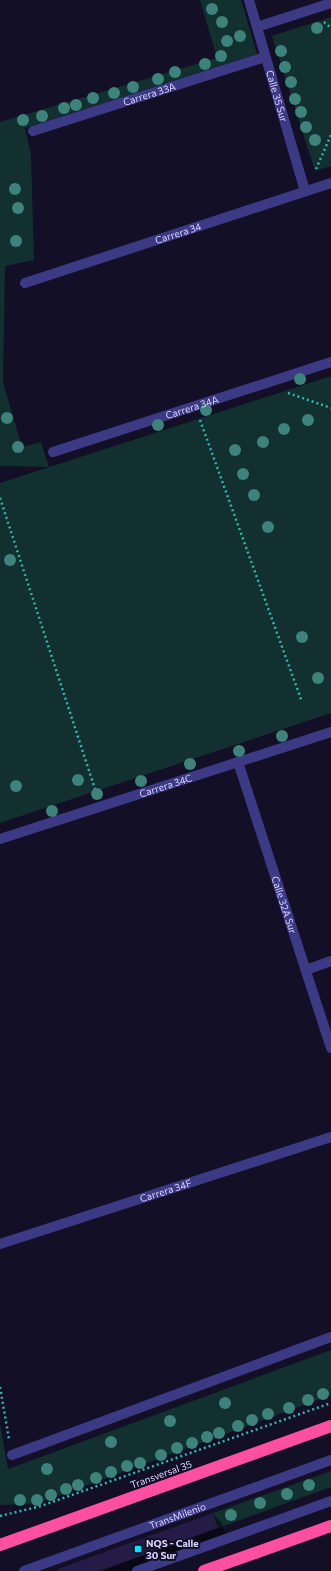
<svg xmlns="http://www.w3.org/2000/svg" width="331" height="1571" font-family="Commissioner,sans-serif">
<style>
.green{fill:#12302f}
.shadow{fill:#0007}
.building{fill:#241b47}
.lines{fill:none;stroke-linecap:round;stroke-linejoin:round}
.path{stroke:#2fb8b0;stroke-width:2.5;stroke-dasharray:2 3;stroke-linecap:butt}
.minor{stroke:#3d3a85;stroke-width:10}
.highway{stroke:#ff4fa3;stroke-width:12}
.tree{fill:#3d827b}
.poi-dot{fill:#00e5ff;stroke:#130f26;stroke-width:1.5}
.labels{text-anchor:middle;stroke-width:4;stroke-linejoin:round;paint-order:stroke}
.street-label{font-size:10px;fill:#d9d4ff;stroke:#130f26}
.poi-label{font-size:10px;font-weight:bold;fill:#d9d4ff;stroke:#130f26;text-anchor:start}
</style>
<rect width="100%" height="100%" fill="#130f26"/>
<!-- green -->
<g class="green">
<polygon points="200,0 241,0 257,54 25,128 31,155 34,260 5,266 3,382 22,447 41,442 49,467 0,466 0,122 217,58"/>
<polygon points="331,17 331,166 315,171 272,36"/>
<polygon points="331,376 331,713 0,823 0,483"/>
<polygon points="331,1350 331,1395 36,1504 0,1505 0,1423 8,1469"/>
<polygon points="331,1471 331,1487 218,1528 213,1513"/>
</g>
<!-- shadow -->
<polygon class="shadow" points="213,1514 221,1522 226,1536 129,1571 60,1571"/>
<!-- building -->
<polygon class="building" points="213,1513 218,1528 100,1571 59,1571 58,1569"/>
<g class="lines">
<!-- path -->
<g class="path">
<polyline points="324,22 331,28"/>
<polyline points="316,169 331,135"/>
<polyline points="288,393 331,408"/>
<polyline points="200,420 302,702"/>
<polyline points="0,498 95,789"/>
<polyline points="0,1387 9,1439"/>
<polyline points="0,1516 41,1506 331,1403"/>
</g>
<!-- minor -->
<g class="minor">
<path id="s1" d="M249 0 305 191"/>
<polyline points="257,27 331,3"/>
<path id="s2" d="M33 131 265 57"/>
<path id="s3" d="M25 283 331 183"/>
<path id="s4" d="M53 452 331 362"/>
<path id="s5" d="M238 762 331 1048"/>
<path id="s6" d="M0 839 331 732"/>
<polyline points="306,970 331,961"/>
<path id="s7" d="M0 1244 331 1137"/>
<polyline points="12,1455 331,1337"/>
<path id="s8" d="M24 1571 331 1460"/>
<polyline points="137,1571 331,1501"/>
</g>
<!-- highway -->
<g class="highway">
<polyline points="0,1545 331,1426"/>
<polyline points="204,1571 331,1526"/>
</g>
</g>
<!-- trees -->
<g class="tree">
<circle cx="212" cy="9" r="6"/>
<circle cx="222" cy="22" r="6"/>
<circle cx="317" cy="28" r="6"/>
<circle cx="240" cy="36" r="6"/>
<circle cx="227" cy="41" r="6"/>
<circle cx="281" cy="51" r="6"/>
<circle cx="221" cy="56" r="6"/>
<circle cx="205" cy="64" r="6"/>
<circle cx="285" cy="67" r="6"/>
<circle cx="175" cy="72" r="6"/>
<circle cx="158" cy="79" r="6"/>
<circle cx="291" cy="82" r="6"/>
<circle cx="133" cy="87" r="6"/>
<circle cx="114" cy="93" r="6"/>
<circle cx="93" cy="98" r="6"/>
<circle cx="295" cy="99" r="6"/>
<circle cx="76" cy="105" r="6"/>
<circle cx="64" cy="108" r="6"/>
<circle cx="301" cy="112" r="6"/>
<circle cx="42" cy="116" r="6"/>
<circle cx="23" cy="120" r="6"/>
<circle cx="306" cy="127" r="6"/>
<circle cx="315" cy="140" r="6"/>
<circle cx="15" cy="189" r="6"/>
<circle cx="18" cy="208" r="6"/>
<circle cx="16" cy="241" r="6"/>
<circle cx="300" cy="379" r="6"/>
<circle cx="206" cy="410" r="6"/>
<circle cx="7" cy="418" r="6"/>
<circle cx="308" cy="420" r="6"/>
<circle cx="158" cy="425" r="6"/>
<circle cx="284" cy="429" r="6"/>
<circle cx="263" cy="442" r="6"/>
<circle cx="18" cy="447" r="6"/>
<circle cx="235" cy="450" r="6"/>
<circle cx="243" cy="474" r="6"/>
<circle cx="254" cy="495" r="6"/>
<circle cx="268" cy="527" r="6"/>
<circle cx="10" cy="560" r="6"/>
<circle cx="302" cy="637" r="6"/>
<circle cx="318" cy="678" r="6"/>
<circle cx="282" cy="736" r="6"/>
<circle cx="239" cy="751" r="6"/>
<circle cx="190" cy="764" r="6"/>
<circle cx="78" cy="780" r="6"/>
<circle cx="141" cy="781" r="6"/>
<circle cx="16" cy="786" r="6"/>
<circle cx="97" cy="794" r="6"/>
<circle cx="52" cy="811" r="6"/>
<circle cx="323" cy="1394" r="6"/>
<circle cx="308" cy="1400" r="6"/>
<circle cx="225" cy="1403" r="6"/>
<circle cx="289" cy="1408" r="6"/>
<circle cx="268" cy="1414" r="6"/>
<circle cx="252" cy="1420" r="6"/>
<circle cx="170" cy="1421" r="6"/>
<circle cx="238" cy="1426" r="6"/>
<circle cx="219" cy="1433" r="6"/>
<circle cx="207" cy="1437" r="6"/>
<circle cx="111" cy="1442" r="6"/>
<circle cx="192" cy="1443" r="6"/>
<circle cx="177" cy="1448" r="6"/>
<circle cx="161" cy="1455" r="6"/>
<circle cx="140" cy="1463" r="6"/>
<circle cx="127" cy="1466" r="6"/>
<circle cx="47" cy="1469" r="6"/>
<circle cx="111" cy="1472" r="6"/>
<circle cx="96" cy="1478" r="6"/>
<circle cx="78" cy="1485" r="6"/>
<circle cx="309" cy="1485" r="6"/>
<circle cx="66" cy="1489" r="6"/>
<circle cx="287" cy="1494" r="6"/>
<circle cx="51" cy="1495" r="6"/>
<circle cx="20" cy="1500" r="6"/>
<circle cx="37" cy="1500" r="6"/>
<circle cx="260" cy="1503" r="6"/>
<circle cx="231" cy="1515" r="6"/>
</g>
<!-- markers -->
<rect class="poi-dot" x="134" y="1545" width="8" height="8" rx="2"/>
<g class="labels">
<!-- street labels -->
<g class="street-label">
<text dy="4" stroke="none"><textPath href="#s2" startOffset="122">Carrera 33A</textPath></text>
<text dy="4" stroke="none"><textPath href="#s1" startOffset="100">Calle 35 Sur</textPath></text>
<text dy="4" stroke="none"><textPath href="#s3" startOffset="161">Carrera 34</textPath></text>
<text dy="4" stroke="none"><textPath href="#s4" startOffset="146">Carrera 34A</textPath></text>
<text dy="4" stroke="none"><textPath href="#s6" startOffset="174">Carrera 34C</textPath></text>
<text dy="4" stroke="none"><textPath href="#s5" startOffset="150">Calle 32A Sur</textPath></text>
<text dy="4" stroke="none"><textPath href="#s7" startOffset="174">Carrera 34F</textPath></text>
<text transform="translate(161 1474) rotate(-20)" y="4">Transversal 35</text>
<text dy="4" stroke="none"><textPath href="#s8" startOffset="163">TransMilenio</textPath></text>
</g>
<!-- poi labels -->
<g class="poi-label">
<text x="146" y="1547">NQS - Calle<tspan x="146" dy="12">30 Sur</tspan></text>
</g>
</g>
</svg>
